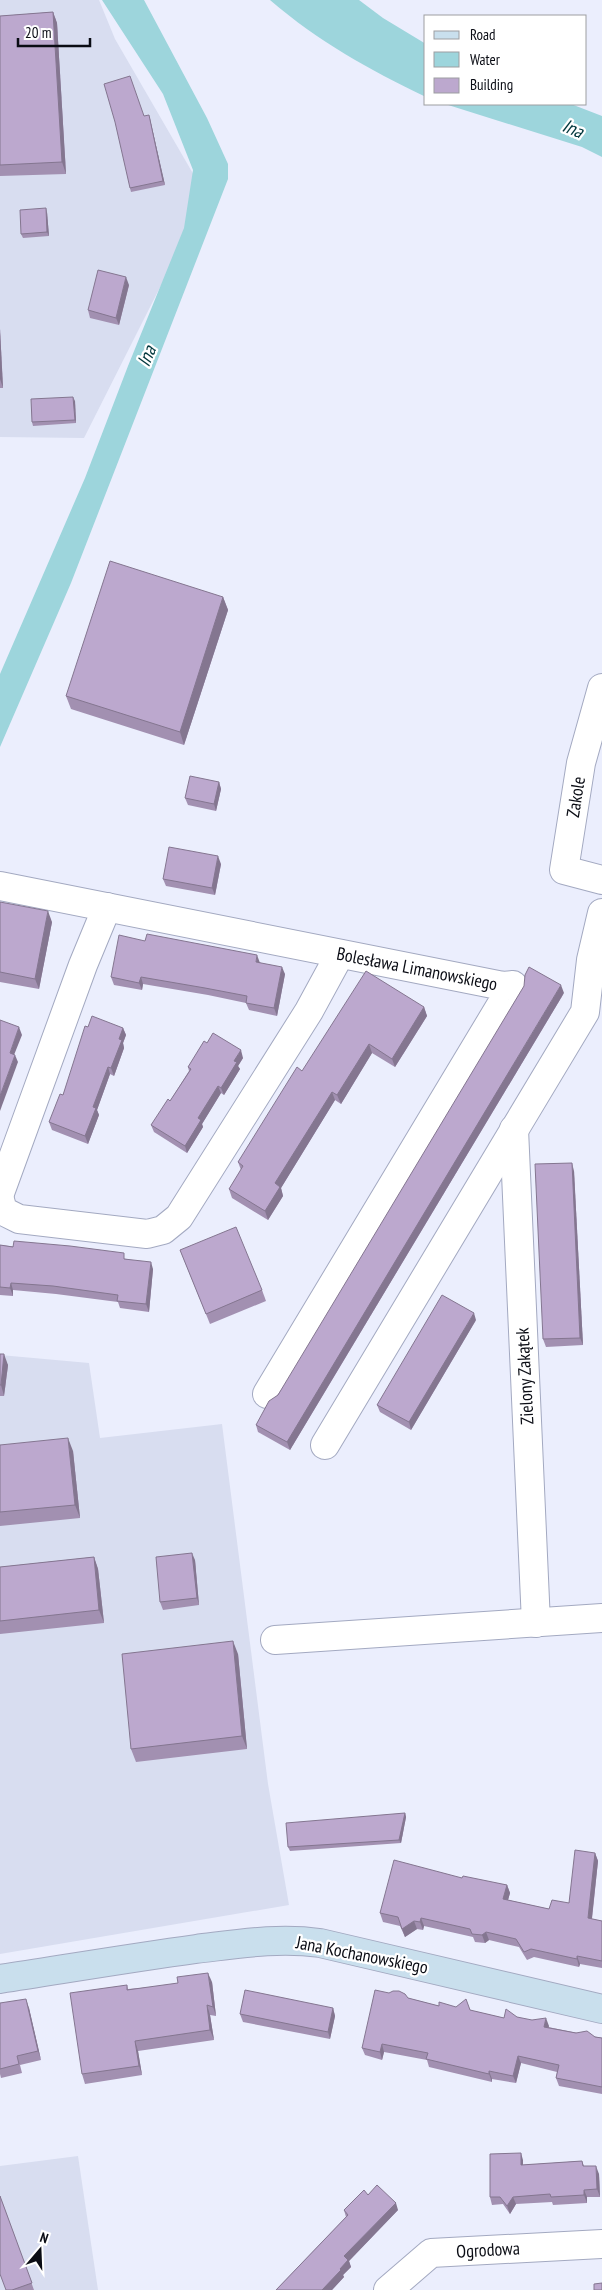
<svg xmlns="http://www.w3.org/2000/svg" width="602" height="2290" font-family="'PT Sans Narrow',sans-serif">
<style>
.built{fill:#d8ddf0}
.water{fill:#9dd5dc}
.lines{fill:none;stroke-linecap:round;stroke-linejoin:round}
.street-casing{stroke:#a3a9c1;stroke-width:30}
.secondary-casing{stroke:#a3a9c1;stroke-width:30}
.street{stroke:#fff;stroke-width:28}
.secondary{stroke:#c9dfed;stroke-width:28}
.wall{fill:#a290b1}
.shaded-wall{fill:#847690}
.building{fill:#bca8ce;stroke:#847690}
.labels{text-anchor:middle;stroke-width:4.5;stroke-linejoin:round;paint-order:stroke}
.street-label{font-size:18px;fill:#0a0c14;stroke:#fff}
.water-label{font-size:19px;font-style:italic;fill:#00373d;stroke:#fff}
</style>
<rect width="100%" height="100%" fill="#ebeefd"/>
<!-- built -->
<g class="built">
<polygon points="0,0 99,0 115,39 206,196 84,438 0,437"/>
<polygon points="0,1355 89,1363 100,1438 222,1424 268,1784 289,1905 0,1954"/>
<polygon points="78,2156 98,2290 0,2290 0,2166"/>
</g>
<!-- water -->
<g class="water">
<polygon points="102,0 144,0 207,118 228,164 228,179 71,583 0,747 0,674 85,478 128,366 184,228 193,170 163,94"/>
<path d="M270 0H359L383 18 426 44V97C368 69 319 42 270 0Z"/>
<polygon points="445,104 571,104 602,116 602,157 582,147"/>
</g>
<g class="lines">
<defs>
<g id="street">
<polyline points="602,688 581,763 564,870 602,880"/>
<polyline points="0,886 503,986 513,985 267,1394"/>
<polyline points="514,1129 536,1623"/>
<polyline points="0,1193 83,965 107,907"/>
<polyline points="0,1200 3,1211 19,1219 147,1234 163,1230 179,1217 309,1011 340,954"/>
<polyline points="325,1445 585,1012 591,960 602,913"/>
<polyline points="275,1640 602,1618"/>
<polyline points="388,2290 431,2253 602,2244"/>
</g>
<path id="secondary" d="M0 1979C65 1969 130 1958 196 1949 238 1944 278 1937 320 1943L602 2009"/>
</defs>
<!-- street casing -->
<use href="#street" class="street-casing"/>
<!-- secondary casing -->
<use href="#secondary" class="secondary-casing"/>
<!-- street -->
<use href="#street" class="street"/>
<!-- secondary -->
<use href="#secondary" class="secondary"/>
</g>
<!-- wall -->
<g class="wall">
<polygon points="53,12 57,23 66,174 0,176 0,16"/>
<polygon points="144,116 150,119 165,185 131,192 130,188"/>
<polygon points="47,212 49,236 23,238 21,234"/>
<polygon points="129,285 119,325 90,318 88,310"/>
<polygon points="0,329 3,388 0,388"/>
<polygon points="75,401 76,423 33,426 32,422"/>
<polygon points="223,597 228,610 184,745 71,709 66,696"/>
<polygon points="219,782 221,789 216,811 188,805 185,798"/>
<polygon points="221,864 215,895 166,886 163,879"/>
<polygon points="0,902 52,922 39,989 0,982"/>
<polygon points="259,962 285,974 277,1016 249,1010 246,1003 208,995 143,984 142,990 114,985 111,977"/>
<polygon points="564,993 290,1450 258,1432 256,1425"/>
<polygon points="424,1007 427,1016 395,1067 372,1053 341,1104 335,1100 281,1188 283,1196 268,1220 232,1198 229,1189 241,1170 238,1162 302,1071"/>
<polygon points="88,1027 123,1028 126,1035 123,1043 124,1048 114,1076 110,1074 97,1110 99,1115 88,1144 52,1130 49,1122 63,1095"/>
<polygon points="207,1043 243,1058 238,1066 240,1069 224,1095 221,1093 202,1124 203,1127 187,1153 154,1132 151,1125 170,1101 189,1071 188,1067"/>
<polygon points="574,1171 583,1345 546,1347 543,1339"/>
<polygon points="0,1245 127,1259 153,1269 149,1312 120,1308 118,1302 56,1294 13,1290 13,1296 0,1295"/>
<polygon points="180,1250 262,1290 266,1301 210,1324"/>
<polygon points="476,1320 411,1430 380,1412 377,1405"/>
<polygon points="0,1354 8,1365 4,1396 0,1396"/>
<polygon points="0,1445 73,1451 80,1518 0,1526"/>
<polygon points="94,1557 98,1569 104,1623 0,1634 0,1567"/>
<polygon points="195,1560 199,1605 163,1610 160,1602"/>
<polygon points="238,1654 247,1749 136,1762 131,1749"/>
<polygon points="405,1813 406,1817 401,1843 290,1851 288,1847"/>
<polygon points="595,1853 598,1861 592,1919 602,1921 602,1968 580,1964 579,1967 534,1957 527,1960 519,1947 489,1940 485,1943 475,1942 473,1937 424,1926 423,1930 417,1929 405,1937 400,1926 383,1922 380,1913 462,1878 507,1885 510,1893 508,1900 549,1909 569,1903"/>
<polygon points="212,1982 216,2016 210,2015 214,2040 138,2051 142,2075 85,2084 82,2074 127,1985 128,1989"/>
<polygon points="408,1998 439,2006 456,2007 504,2018 517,2017 549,2026 548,2027 602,2038 602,2094 559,2086 556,2078 557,2072 521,2063 516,2083 492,2079 492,2082 429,2067 427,2060 384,2052 382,2060 365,2055 362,2048"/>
<polygon points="0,2003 29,2008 41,2060 20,2065 22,2073 1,2078 0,2074"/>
<polygon points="333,2008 335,2016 330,2039 243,2022 240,2014"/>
<polygon points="523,2160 523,2165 582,2161 584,2166 599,2174 600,2197 587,2197 587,2203 553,2205 552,2202 516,2204 510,2214 503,2204 492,2205 490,2197"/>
<polygon points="368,2195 398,2210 349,2261 351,2267 343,2275 344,2277 332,2290 276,2290 346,2217 344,2210"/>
<polygon points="0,2196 34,2290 6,2290"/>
</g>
<!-- shaded-wall -->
<g class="shaded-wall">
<polygon points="53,12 57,23 66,174 62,162"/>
<polygon points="149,115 150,119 165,185 163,181"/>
<polygon points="46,208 47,212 49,236 47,232"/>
<polygon points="126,277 129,285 119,325 116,318"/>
<polygon points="0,329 3,388 0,379"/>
<polygon points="73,397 75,401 76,423 75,420"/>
<polygon points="223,597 228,610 184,745 180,732"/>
<polygon points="219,782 221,789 216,811 214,804"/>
<polygon points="218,856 221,864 215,895 212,888"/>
<polygon points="48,911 52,922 39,989 35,979"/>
<polygon points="257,955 260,963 256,962"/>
<polygon points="282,967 285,974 277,1016 274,1008"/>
<polygon points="141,977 143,984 142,990 139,983"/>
<polygon points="561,985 564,993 290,1450 287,1442"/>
<polygon points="424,1007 427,1016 395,1067 392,1059"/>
<polygon points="19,1027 22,1035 12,1060 10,1053"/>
<polygon points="123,1028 126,1035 123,1043 124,1048 114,1076 111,1068 119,1039"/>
<polygon points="369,1044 372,1053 341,1104 337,1095"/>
<polygon points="241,1050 243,1058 238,1066 240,1069 224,1095 221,1088 234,1061"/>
<polygon points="15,1055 18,1062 0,1111 0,1096"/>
<polygon points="108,1067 110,1074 97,1110 99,1115 88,1144 85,1136 93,1107"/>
<polygon points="218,1086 221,1093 202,1124 203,1127 187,1153 185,1146 198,1118"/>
<polygon points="332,1092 335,1100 281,1188 283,1196 268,1220 265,1211 275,1183"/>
<polygon points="572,1163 574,1171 583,1345 580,1338"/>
<polygon points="151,1262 153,1269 149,1312 146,1304"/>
<polygon points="11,1283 13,1290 13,1296 10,1288"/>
<polygon points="474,1313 476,1320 411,1430 409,1422"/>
<polygon points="4,1354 8,1365 4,1396 1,1385"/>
<polygon points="68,1438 73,1451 80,1518 75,1505"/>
<polygon points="192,1553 195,1560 199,1605 197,1598"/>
<polygon points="94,1557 98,1569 104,1623 99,1610"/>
<polygon points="233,1641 238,1654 247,1749 242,1736"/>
<polygon points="405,1813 406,1817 401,1843 399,1840"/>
<polygon points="595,1853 598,1861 591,1926 588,1918"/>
<polygon points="507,1885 510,1893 506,1907 503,1899"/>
<polygon points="421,1918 424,1926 423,1930 420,1922"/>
<polygon points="414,1921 417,1929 405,1937 402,1929"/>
<polygon points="486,1932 489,1940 485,1943 482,1935"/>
<polygon points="577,1956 580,1964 579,1967 577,1959"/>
<polygon points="208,1973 212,1982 216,2016 213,2007"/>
<polygon points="26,1999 29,2008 41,2060 38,2051"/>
<polygon points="207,2005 210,2015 214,2040 210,2030"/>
<polygon points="333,2008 335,2016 330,2039 328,2032"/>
<polygon points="546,2018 549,2026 547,2034 544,2027"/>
<polygon points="135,2041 138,2051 142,2075 139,2066"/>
<polygon points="382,2044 384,2052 382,2060 380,2052"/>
<polygon points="518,2056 521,2063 516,2083 513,2076"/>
<polygon points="489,2071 492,2079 492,2082 489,2074"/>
<polygon points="521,2153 523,2160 523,2173 521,2165"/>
<polygon points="596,2166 599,2174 600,2197 597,2189"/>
<polygon points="584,2190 587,2197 587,2203 584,2195"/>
<polygon points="513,2197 516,2204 510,2214 507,2206"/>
<polygon points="396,2203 398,2210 349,2261 351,2267 343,2275 344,2277 332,2290 322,2290 340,2269 344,2256"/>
</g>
<!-- building -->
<g class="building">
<polygon points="53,12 62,162 0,165 0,16"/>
<polygon points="130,76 144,116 149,115 163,181 130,188 115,122 104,84"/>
<polygon points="46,208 47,232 21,234 20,210"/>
<polygon points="98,270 126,277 116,318 88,310"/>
<polygon points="73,397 75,420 32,422 31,399"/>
<polygon points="110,561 223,597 180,732 66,696"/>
<polygon points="190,776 219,782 214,804 185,798"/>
<polygon points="169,847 218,856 212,888 163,879"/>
<polygon points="0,902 48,911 35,979 0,972"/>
<polygon points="147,934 257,955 256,962 282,967 274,1008 246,1003 247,996 205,988 141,977 139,983 111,977 119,935 145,941"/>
<polygon points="529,967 561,985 287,1442 256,1425 269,1401 278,1395 524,986 525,975"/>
<polygon points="366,971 424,1007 392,1059 369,1044 337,1095 332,1092 275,1183 280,1187 265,1211 229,1189 243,1166 238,1162 297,1067 302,1071"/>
<polygon points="92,1016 123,1028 119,1039 122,1040 111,1068 108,1067 93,1107 96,1108 85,1136 49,1122 60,1094 63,1095 85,1026 88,1027"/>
<polygon points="0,1020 19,1027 10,1053 15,1055 0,1096"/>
<polygon points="213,1033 241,1050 234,1061 237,1062 221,1088 218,1086 198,1118 201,1120 185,1146 151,1125 168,1099 170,1101 191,1069 188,1067 204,1041 207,1043"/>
<polygon points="572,1163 580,1338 543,1339 535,1164"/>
<polygon points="236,1227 262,1290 206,1314 180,1250"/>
<polygon points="14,1241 70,1246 124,1253 124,1259 151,1262 146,1304 117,1301 118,1295 53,1286 11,1283 10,1288 0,1287 0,1245 13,1247"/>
<polygon points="442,1295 474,1313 409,1422 377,1405"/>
<polygon points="0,1354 4,1354 1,1385 0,1385"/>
<polygon points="68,1438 75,1505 0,1512 0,1445"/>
<polygon points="192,1553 197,1598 160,1602 156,1557"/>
<polygon points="94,1557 99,1610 0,1621 0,1567"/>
<polygon points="233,1641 242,1736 131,1749 122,1654"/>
<polygon points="405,1813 399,1840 288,1847 286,1823"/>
<polygon points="575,1850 595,1853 588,1918 602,1921 602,1961 577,1956 577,1959 531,1949 524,1952 516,1939 486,1932 482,1935 472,1934 470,1929 421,1918 420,1922 414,1921 402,1929 398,1917 380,1913 394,1860 462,1878 463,1876 507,1885 503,1899 549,1909 552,1900 569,1903"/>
<polygon points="208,1973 213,2007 207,2005 210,2030 135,2041 139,2066 82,2074 70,1993 127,1985 127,1990 178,1983 177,1977"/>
<polygon points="245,1990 333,2008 328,2032 240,2014"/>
<polygon points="375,1990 389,1993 393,1991 399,1991 405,1994 408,1998 439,2006 439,2002 456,2007 466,1999 470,2010 504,2018 506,2009 517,2017 532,2020 546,2018 544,2027 576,2033 587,2031 595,2037 602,2038 602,2087 556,2078 559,2065 518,2056 513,2076 489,2071 489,2074 426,2059 428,2053 382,2044 380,2052 362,2048"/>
<polygon points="26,1999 38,2051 17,2056 19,2064 0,2069 0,2003"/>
<polygon points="521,2153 521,2165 582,2161 583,2166 596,2166 597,2189 584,2190 584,2195 551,2197 550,2194 513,2197 507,2206 500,2197 490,2197 490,2154"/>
<polygon points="377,2185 396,2203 344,2256 348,2260 340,2269 341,2270 322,2290 276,2290 348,2215 344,2210 364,2190 368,2195"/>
<polygon points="0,2196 32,2283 12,2290 6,2290 0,2274"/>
<polygon points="602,2283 602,2290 594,2290 594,2284"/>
</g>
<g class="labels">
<!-- street labels -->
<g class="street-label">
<text transform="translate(576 797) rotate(-81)" y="6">Zakole</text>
<text transform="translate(417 969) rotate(11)" y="6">Bolesława Limanowskiego</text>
<text transform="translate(525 1376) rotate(-93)" y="6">Zielony Zakątek</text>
<text transform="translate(362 1955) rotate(11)" y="6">Jana Kochanowskiego</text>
<text transform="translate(488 2250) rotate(-3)" y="6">Ogrodowa</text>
</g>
<!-- water labels -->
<g class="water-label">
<text transform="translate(573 128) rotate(23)" y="7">Ina</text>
<text transform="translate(146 356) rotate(-68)" y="7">Ina</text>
</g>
</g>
<!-- legend -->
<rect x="424" y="15" width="162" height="90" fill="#ffffff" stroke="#9d9ea1"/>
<rect x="434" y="31" width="25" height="8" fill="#c9dfed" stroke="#9d9ea1"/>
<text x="470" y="40" font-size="15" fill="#0a0c14">Road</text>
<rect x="434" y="52" width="25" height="15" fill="#9dd5dc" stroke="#9d9ea1"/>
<text x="470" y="65" font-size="15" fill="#0a0c14">Water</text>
<rect x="434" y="78" width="25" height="15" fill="#bca8ce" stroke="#9d9ea1"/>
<text x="470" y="90" font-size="15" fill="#0a0c14">Building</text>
<!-- north arrow -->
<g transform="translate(40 2250) rotate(19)" stroke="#ffffff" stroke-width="4" paint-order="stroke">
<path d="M0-4L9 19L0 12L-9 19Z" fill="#0a0c14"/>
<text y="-8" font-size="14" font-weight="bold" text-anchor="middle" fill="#0a0c14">N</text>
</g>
<!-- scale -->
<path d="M18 38v8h72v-8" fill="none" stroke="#0a0c14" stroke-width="2.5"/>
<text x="25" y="38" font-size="15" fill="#0a0c14" stroke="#ffffff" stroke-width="4" paint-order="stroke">20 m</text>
</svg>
